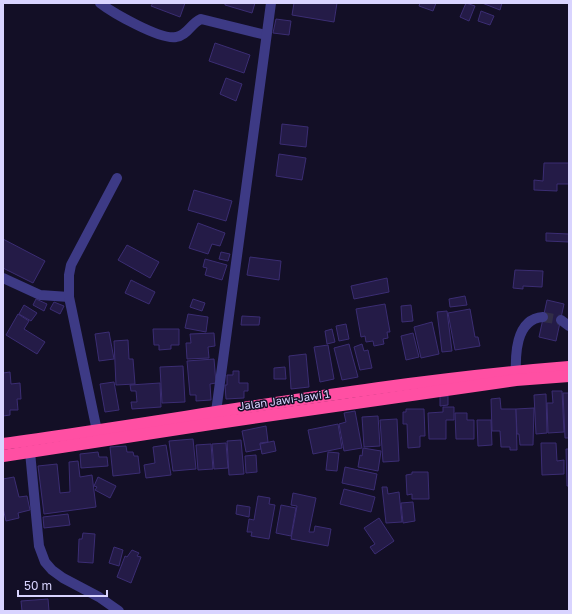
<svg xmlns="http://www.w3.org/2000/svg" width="572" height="614" font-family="'Golos Text',sans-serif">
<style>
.building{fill:#241b47;stroke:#3b2d73}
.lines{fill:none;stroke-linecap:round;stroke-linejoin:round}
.minor-tunnel{stroke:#312d47;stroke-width:10;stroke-dasharray:10 5;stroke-linecap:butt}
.minor{stroke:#3d3a85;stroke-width:10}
.highway{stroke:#ff4fa3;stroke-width:12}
.labels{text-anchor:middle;stroke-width:3;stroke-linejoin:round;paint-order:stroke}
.street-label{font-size:11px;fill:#d9d4ff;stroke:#130f26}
</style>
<rect width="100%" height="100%" fill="#130f26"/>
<!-- building -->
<g class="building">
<polygon points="153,3 185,3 180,17 151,6"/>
<polygon points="225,3 255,3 252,13 225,5"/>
<polygon points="294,3 337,3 334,22 292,15"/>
<polygon points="420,3 436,3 433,11 419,6"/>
<polygon points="466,3 475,6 469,21 460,17"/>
<polygon points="482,3 502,3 500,10"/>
<polygon points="481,11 494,16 490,25 478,21"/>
<polygon points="276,19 291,21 289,35 273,33"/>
<polygon points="215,43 250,55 244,73 209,61"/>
<polygon points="226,78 242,84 236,101 220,94"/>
<polygon points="282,124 308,127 306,147 280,144"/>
<polygon points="279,154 306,158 302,180 276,176"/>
<polygon points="544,163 569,163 569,184 557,184 557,191 534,190 534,180 543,181"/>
<polygon points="194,190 232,201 226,221 188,210"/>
<polygon points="198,223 225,233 220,246 212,244 208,254 189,248"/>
<polygon points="546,233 569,234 569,242 546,241"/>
<polygon points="3,239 45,261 33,283 3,268"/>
<polygon points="127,245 159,262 150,278 118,260"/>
<polygon points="221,252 230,254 228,261 219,259"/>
<polygon points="250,257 281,261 279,280 247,275"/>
<polygon points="205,259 227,265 222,280 205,275 207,268 203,267"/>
<polygon points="515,270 543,271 542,287 523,286 523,289 513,288"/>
<polygon points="387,278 389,292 354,299 351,286"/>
<polygon points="131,280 155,292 149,304 125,293"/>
<polygon points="465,296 467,305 450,307 449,299"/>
<polygon points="36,299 47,304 44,311 33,305"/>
<polygon points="193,299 205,303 202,311 190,307"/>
<polygon points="547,300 564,304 556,341 539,337"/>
<polygon points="54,302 64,306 60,314 50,309"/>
<polygon points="385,304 390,332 387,332 388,338 383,339 384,344 374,346 373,341 366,342 365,336 361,337 356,309"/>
<polygon points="24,305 37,313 31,321 19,314"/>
<polygon points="411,305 413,321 402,322 401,306"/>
<polygon points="470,309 475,337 478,337 480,346 455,350 448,313"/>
<polygon points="447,311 452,351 442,352 437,312"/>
<polygon points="18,314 29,321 24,329 45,342 37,354 6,335"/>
<polygon points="188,314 208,317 206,332 185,328"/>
<polygon points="242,316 260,317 259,325 241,325"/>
<polygon points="432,322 439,354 421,358 414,327"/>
<polygon points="346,324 349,339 339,341 336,326"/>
<polygon points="153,329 179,329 179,345 171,345 171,349 159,350 159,345 154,345"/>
<polygon points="332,329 335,342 327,344 325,331"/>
<polygon points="109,332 114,359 99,361 95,334"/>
<polygon points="214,333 215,346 208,347 209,358 187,359 186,343 191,343 190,334"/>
<polygon points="413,333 419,357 406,360 401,336"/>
<polygon points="128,340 129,359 133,359 135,384 116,385 114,341"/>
<polygon points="349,344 358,377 342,380 334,348"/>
<polygon points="362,344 364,351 368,350 372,368 360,370 354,347"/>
<polygon points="328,345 334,379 320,382 314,347"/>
<polygon points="306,354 309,387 291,389 289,356"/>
<polygon points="214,359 216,383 210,384 211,400 196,401 196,395 190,395 187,361"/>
<polygon points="183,366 185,402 162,403 160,367"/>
<polygon points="285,367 286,379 274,379 274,368"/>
<polygon points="233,371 239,371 239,383 248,383 248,391 244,391 244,398 226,399 225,385 227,385 227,375 233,375"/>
<polygon points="10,372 11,384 20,383 21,399 17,399 18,410 10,410 10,415 3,416 3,373"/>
<polygon points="114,382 119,410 105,412 100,384"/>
<polygon points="160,383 161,407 132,409 131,402 137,402 136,391 131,391 130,385"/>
<polygon points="552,391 562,391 564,432 548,433 547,403 553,403"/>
<polygon points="563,393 569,393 569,438 565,438"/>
<polygon points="546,394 547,433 536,434 534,395"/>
<polygon points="440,396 448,396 448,405 440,406"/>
<polygon points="500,398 501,409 516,409 517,450 510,450 510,447 501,447 500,431 492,431 491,399"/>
<polygon points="443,407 454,407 454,420 446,420 446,439 429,439 428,413 443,412"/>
<polygon points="534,408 533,445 520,445 519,434 517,434 516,409"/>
<polygon points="406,409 424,409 425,436 420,436 420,447 408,448 407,424 403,424 403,412 406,412"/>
<polygon points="355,411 362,448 344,451 339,424 346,422 344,413"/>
<polygon points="455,413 467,413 467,420 474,420 474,439 456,439"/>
<polygon points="378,416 380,446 364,447 362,417"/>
<polygon points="397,419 399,461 383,462 380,420"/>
<polygon points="477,420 491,420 492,445 478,446"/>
<polygon points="338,424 342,448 313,454 308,430"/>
<polygon points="266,426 268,442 260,443 261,449 246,452 242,431"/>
<polygon points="193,439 196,469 173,471 169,441"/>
<polygon points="241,440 244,474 229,475 227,441"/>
<polygon points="274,441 276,451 262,454 260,444"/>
<polygon points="226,443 228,468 214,469 212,444"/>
<polygon points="541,443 556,443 557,461 564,460 564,474 542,475"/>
<polygon points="211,444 213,469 198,470 196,445"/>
<polygon points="166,445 171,475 146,478 144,465 155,463 153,447"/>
<polygon points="126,446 127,452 133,452 134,456 138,456 140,473 113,476 110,447"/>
<polygon points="363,448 381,451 378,471 358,467 360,455 362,456"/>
<polygon points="566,449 569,449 569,486 567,486"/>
<polygon points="98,452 99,457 107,457 108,466 81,468 80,454"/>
<polygon points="328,452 339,453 337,471 326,470"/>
<polygon points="256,455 257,472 246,473 245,456"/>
<polygon points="78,461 80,477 92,475 96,507 44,514 38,466 57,464 60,493 70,492 69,462"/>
<polygon points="345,467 377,474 374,490 342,483"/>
<polygon points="412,472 428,472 429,499 412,499 412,494 407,495 406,475 412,474"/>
<polygon points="14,477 19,497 27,496 30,510 18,513 19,518 6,521 3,508 3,479"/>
<polygon points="98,477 116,486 110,498 95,490 97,487 94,486"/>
<polygon points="382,487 387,487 388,494 399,492 402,522 386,523"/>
<polygon points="344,489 375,497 371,512 340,504"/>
<polygon points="293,493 316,498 309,532 314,532 315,526 331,529 328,546 291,539 297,506 291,505"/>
<polygon points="258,496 270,498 269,504 275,505 269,539 251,536 252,532 247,532 249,519 254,520"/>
<polygon points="413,502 415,521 403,523 401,503"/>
<polygon points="237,505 250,507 249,517 236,514"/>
<polygon points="281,505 296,508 291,536 276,533"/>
<polygon points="68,514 70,525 44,528 43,517"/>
<polygon points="379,518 394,541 375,554 370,547 375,544 364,528"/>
<polygon points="83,533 95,534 93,563 78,562 79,539 82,539"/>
<polygon points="114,547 123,550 119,566 109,563"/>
<polygon points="132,550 139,553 137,556 141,557 131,583 117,577 125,556 127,557"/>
<polygon points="48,599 49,611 22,611 21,601"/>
</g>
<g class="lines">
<!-- minor-tunnel -->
<polyline class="minor-tunnel" points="543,317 561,320"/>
<!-- minor -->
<g class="minor">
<path d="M100 3C113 13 160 40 176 37 187 36 191 23 201 19L266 35"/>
<polyline points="3,278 40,295 69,297"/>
<polyline points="561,320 569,326"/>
<path d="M516 379C515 356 515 319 543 317"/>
<polyline points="216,412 271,3"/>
<polyline points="97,431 69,297 69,275 71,265 117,178"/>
<polyline points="30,452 39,546 45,562 52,570 63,578 99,597 119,611"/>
</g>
<!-- highway -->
<g class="highway">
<path d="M3 444C192 418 379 382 569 367"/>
<polyline points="3,456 211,424 516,380 569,376"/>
</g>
</g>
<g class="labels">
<!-- street labels -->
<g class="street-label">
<text transform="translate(284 400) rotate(-8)" y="4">Jalan Jawi-Jawi 1</text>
</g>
</g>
<!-- border -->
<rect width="572" height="614" fill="none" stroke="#d9d4ff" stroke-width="8"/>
<!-- scale -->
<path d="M18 590v6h89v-6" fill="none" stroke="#d9d4ff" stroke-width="2"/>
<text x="24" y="590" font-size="12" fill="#d9d4ff" stroke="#130f26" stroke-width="3" paint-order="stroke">50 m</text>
</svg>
